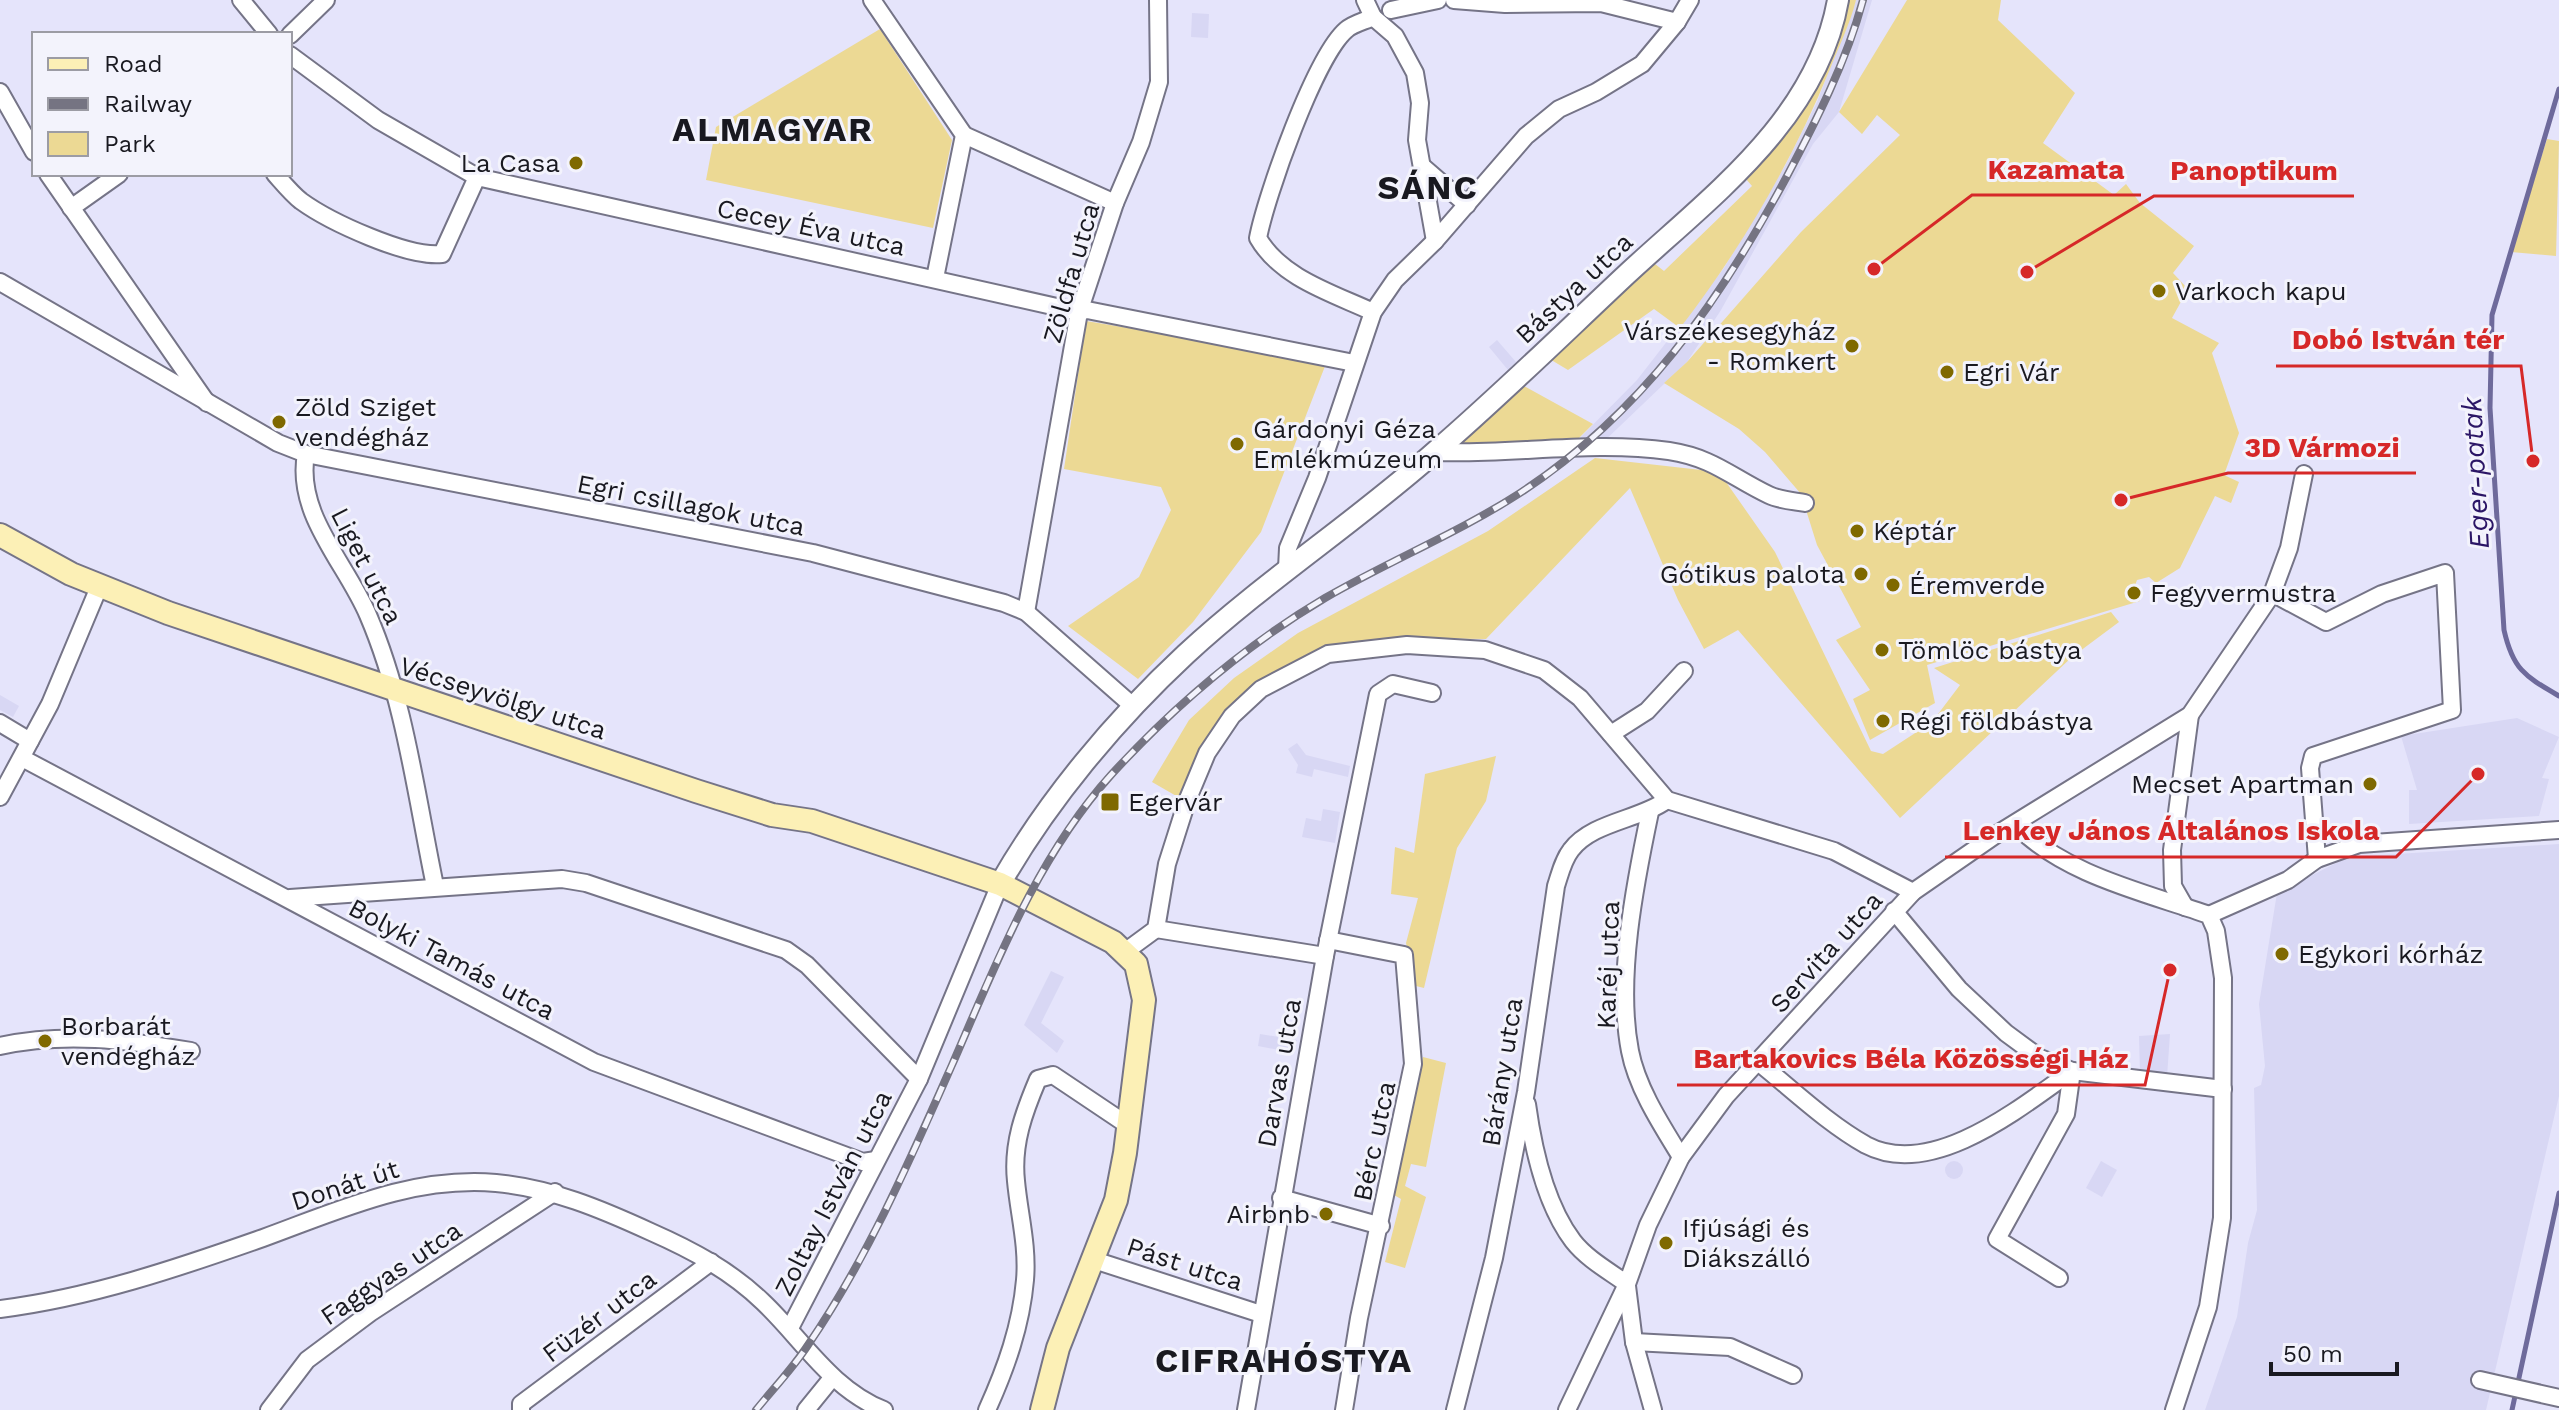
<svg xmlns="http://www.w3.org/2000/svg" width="2559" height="1410" font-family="'Work Sans',sans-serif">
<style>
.built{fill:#d8d7f4}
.green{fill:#ecd994}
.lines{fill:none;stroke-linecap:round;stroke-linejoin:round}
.stream{stroke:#6e6a9b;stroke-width:5}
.minor-casing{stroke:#757487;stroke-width:20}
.tertiary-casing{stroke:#757487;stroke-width:24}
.secondary-casing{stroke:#757487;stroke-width:26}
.minor{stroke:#fff;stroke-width:16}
.tertiary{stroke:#fff;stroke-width:20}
.secondary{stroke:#fcf0b6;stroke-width:22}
.rail-casing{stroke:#757482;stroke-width:8}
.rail{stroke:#f3f3fc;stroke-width:5;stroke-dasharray:15;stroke-linecap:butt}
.poi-dot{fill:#7f6900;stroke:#f3f3fc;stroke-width:3}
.labels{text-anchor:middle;stroke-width:6;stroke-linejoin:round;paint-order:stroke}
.poi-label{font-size:26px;fill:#191920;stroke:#f3f3fc;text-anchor:start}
.street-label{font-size:26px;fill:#191920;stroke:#f3f3fc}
.water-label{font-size:28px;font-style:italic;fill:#2b1666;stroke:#f3f3fc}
.district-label{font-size:34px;font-weight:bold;letter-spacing:2px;fill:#191920;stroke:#f3f3fc}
.leader{fill:none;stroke:#d62828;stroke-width:3}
.callout-dot{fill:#d62828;stroke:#f3f3fc;stroke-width:3}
.callout-label{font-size:28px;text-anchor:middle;font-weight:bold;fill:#d62828;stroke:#f3f3fc;stroke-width:6;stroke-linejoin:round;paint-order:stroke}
</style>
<rect width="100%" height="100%" fill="#e5e4fb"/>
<!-- built -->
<g class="built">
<polygon points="1856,0 1872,0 1839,112 1813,144 1721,310 1687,362 1597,448 1570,448 1637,380 1724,268 1785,166 1817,102"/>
<polygon points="1192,13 1209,14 1208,38 1191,37"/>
<polygon points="1497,340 1516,362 1508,370 1489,347"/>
<polygon points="0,695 19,706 13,717 0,710"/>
<polygon points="2517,718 2559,737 2542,778 2549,779 2539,816 2409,824 2409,790 2417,790 2401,736"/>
<polygon points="1297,743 1306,755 1350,766 1348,777 1314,769 1312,777 1296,773 1298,765 1288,749"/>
<polygon points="1323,809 1340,812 1335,843 1302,837 1306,818 1321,821"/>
<polygon points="2559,844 2559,1096 2486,1410 2205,1410 2237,1317 2248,1243 2257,1210 2254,1088 2261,1085 2265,1066 2259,1004 2277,893 2348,857"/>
<polygon points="1051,971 1064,977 1041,1023 1064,1041 1057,1053 1024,1025"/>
<polygon points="1260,1034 1297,1040 1295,1053 1258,1046"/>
<polygon points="2170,1034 2167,1077 2140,1074 2139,1036"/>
<circle cx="1954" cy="1170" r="9"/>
<polygon points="2101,1161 2117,1170 2102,1197 2086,1188"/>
</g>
<!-- green -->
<g class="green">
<path d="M1838 0H1856C1850 24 1839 46 1830 69 1792 162 1741 249 1680 328L1654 309 1568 370 1548 358 1522 385 1593 424 1569 448 1436 452 1646 257 1664 271 1752 186 1739 171 1781 124Z"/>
<polygon points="1907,0 2001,0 1998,20 2075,93 2043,143 2114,195 2126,184 2140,203 2194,246 2173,273 2188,289 2172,318 2219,343 2212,353 2239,433 2224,475 2239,482 2231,503 2215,496 2180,568 2156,583 2149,577 2137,580 2133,591 2140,601 1927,665 1935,703 1870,740 1853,699 1870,690 1836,640 1861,627 1817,545 1801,494 1765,452 1739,429 1664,383 1687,362 1801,232 1900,135 1877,115 1862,134 1839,112"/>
<polygon points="880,29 952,140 933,228 706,180 716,127"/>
<polygon points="2547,139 2559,141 2556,256 2511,252"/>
<polygon points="1086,321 1327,361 1261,532 1193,622 1138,679 1068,626 1139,577 1171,510 1161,487 1064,469"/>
<polygon points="1595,458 1719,472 1775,552 1871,751 1883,754 1932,722 1960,685 1934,668 2111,612 2119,622 2072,657 1900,818 1738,630 1704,649 1678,600 1630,488 1486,639 1405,638 1323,649 1258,685 1202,753 1178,797 1152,782 1189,720 1234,678 1298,633 1488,531"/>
<polygon points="1496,756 1486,801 1457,848 1424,988 1416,986 1406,943 1418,898 1391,894 1395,847 1414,853 1425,774"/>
<polygon points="1423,1057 1446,1063 1426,1167 1411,1164 1405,1186 1426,1197 1405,1268 1385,1262 1401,1199 1394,1195"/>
</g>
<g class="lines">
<!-- stream -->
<g class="stream">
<path d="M2559 89 2492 315 2490 408 2504 630C2513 670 2525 676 2559 696"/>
<polyline points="2512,1410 2559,1193"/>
</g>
<defs>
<g id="minor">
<polyline points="241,0 269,34"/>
<polyline points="872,0 964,135 935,278"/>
<path d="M1365 0 1373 17C1365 21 1352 24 1346 30 1315 57 1266 196 1258 238 1281 278 1332 293 1373 312"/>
<polyline points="1454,0 1505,4 1601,3 1677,22"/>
<polyline points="1391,10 1438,0"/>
<polyline points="1373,17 1395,36 1415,73 1420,103 1417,140 1435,241"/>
<polyline points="290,35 326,0"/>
<polyline points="290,55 378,120 477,177 1079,312 1087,310 1354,363"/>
<polyline points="0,92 34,152"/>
<polyline points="964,135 1115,203"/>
<polyline points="1422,166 1467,205"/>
<polyline points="48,174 207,403"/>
<path d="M275 174C283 183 292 194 301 201 330 222 408 258 442 254L477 177"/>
<polyline points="71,208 119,174"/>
<polyline points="0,282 278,443 306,454 813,553 1004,603 1026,612 1134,707"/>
<path d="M1436 452C1513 455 1592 440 1669 451 1714 458 1731 477 1769 495 1779 500 1794 501 1805 503"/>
<path d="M306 454C295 514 346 563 368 615 405 701 416 795 435 886"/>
<polyline points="1287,569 1288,548 1317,478 1373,312 1395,280 1435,241 1526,136 1559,109 1596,92 1642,64 1677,22 1690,0"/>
<polyline points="2272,593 2326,622 2382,594 2445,573 2452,710 2313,756 2310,768 2317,859"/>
<polyline points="1026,612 1079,312 1115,203 1141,142 1159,82 1158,0"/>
<polyline points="0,723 30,741"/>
<polyline points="1611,734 1647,711 1684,671"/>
<polyline points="22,758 594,1062 863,1162 876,1160"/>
<polyline points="0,797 50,704 99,587"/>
<path d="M1650 812C1635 883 1616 979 1630 1051 1637 1088 1662 1126 1681 1157"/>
<path d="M2015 824C2064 875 2144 892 2209 915L2216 931 2223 978 2222 1218 2208 1307 2174 1410"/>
<polyline points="290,898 562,879 586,883 786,950 807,965 919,1079"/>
<polyline points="2185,907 2173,886 2172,850 2190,715"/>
<polyline points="1894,911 1959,989 2006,1033 2040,1058 2072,1071 2223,1089"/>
<polyline points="2209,915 2288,880 2317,859 2359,844 2559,830"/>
<polyline points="1156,929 1325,956"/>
<polyline points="1328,940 1404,955 1413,1064 1359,1318 1344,1410"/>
<polyline points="1126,951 1156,929 1167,864 1187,801 1207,753 1232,716 1261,689 1328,654 1407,645 1485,650 1544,670 1580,698 1667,800 1834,851 1913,892"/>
<path d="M0 1046C65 1032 126 1040 191 1051"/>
<path d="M1758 1062C1793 1090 1827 1123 1866 1145 1932 1180 2021 1107 2072 1071"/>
<path d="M1527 1104C1533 1148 1546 1205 1573 1241 1587 1259 1609 1271 1627 1284"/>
<polyline points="1281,1198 1381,1226"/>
<polyline points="1094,1260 1261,1314"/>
<polyline points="2059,1278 1997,1239 2066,1114 2072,1071"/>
<polyline points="1627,1286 1634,1342 1653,1410"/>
<path d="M0 1309C89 1298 178 1268 263 1238 340 1210 412 1176 496 1183 551 1188 601 1209 651 1232 692 1250 731 1271 763 1302 802 1339 832 1390 884 1410"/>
<polyline points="790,1328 919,1079 1000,884"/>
<polyline points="1634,1342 1730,1347 1793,1375"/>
<polyline points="2480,1380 2559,1398"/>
<polyline points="269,1410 307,1360 370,1313 555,1192"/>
<polyline points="521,1410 521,1404 711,1262"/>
<polyline points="806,1410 832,1378"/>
<path d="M987 1410C1006 1368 1021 1326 1025 1280 1028 1246 1019 1214 1016 1181 1012 1144 1024 1112 1038 1079L1053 1075 1129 1126"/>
<polyline points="1246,1410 1325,956 1378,694 1393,684 1432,693"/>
<path d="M1455 1410 1494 1258 1526 1092 1556 886C1560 874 1563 860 1571 850 1592 822 1639 820 1667 800"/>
<polyline points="1567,1410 1627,1284 1648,1225 1681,1157 1726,1096 1913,892 1994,836 2190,715 2272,594 2289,548 2304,474"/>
</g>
<path id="tertiary" d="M1000 884C1048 800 1115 720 1186 654 1265 581 1356 522 1436 451 1502 394 1564 333 1627 274 1710 197 1817 120 1838 0"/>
<polyline id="secondary" points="0,535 71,574 168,613 696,791 772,815 812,821 1000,884 1113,942 1136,964 1144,1000 1125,1153 1116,1200 1058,1348 1042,1410"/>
</defs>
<!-- minor casing -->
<use href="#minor" class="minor-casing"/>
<!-- tertiary casing -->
<use href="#tertiary" class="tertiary-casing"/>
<!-- secondary casing -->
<use href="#secondary" class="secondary-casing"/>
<!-- minor -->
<use href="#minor" class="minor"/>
<!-- tertiary -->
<use href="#tertiary" class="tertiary"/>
<!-- secondary -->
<use href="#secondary" class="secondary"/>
<defs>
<path id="rail" d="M756 1410C773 1389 793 1368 808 1345 867 1259 910 1160 952 1065 996 964 1037 857 1111 775 1173 707 1246 645 1325 598 1389 561 1458 533 1520 493 1642 413 1718 304 1786 178 1816 121 1846 63 1863 0"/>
</defs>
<!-- rail casing -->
<use href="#rail" class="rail-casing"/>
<!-- rail -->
<use href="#rail" class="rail"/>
</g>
<!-- markers -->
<g class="poi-dot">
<circle cx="576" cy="163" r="8"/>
<circle cx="2159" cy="291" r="8"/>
<circle cx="1852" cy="346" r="8"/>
<circle cx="1947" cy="372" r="8"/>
<circle cx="279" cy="422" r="8"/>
<circle cx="1237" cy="444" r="8"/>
<circle cx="1857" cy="531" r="8"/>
<circle cx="1861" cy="574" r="8"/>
<circle cx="1893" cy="585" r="8"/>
<circle cx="2134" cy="593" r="8"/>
<circle cx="1882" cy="650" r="8"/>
<circle cx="1883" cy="721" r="8"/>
<circle cx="2370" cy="784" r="8"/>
<rect x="1100" y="792" width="20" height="20" rx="4"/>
<circle cx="2282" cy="954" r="8"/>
<circle cx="45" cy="1041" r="8"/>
<circle cx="1326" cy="1214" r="8"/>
<circle cx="1666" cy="1243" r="8"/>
</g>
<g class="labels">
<!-- poi labels -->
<g class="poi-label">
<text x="560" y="172" text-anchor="end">La Casa</text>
<text x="2175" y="300">Varkoch kapu</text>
<text x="1836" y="340" text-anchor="end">Várszékesegyház<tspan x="1836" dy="30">- Romkert</tspan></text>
<text x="1963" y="381">Egri Vár</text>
<text x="295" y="416">Zöld Sziget<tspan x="295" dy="30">vendégház</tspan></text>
<text x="1253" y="438">Gárdonyi Géza<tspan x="1253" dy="30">Emlékmúzeum</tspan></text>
<text x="1873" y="540">Képtár</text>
<text x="1845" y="583" text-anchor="end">Gótikus palota</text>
<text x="1909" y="594">Éremverde</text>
<text x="2150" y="602">Fegyvermustra</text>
<text x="1898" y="659">Tömlöc bástya</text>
<text x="1899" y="730">Régi földbástya</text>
<text x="2354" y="793" text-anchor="end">Mecset Apartman</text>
<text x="1128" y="811">Egervár</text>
<text x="2298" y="963">Egykori kórház</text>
<text x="61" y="1035">Borbarát<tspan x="61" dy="30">vendégház</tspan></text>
<text x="1310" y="1223" text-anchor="end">Airbnb</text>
<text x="1682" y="1237">Ifjúsági és<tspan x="1682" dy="30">Diákszálló</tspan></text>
</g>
<!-- street labels -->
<g class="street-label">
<text transform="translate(811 227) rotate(12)" y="9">Cecey Éva utca</text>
<text transform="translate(1071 273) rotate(-74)" y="9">Zöldfa utca</text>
<text transform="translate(1574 288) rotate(-43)" y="9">Bástya utca</text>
<text transform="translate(691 505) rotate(11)" y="9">Egri csillagok utca</text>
<text transform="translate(367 566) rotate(63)" y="9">Liget utca</text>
<text transform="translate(503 698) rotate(18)" y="9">Vécseyvölgy utca</text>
<text transform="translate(1826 952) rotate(-48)" y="9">Servita utca</text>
<text transform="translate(452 959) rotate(28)" y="9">Bolyki Tamás utca</text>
<text transform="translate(1608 965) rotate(-88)" y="9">Karéj utca</text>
<text transform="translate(1502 1072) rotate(-81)" y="9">Bárány utca</text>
<text transform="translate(1279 1073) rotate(-80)" y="9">Darvas utca</text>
<text transform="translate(1374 1141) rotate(-78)" y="9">Bérc utca</text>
<text transform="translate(345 1185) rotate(-18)" y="9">Donát út</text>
<text transform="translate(833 1193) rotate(-63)" y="9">Zoltay István utca</text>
<text transform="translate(1185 1264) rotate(18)" y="9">Pást utca</text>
<text transform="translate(391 1273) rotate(-34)" y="9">Faggyas utca</text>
<text transform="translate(599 1316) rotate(-37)" y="9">Füzér utca</text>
</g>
<!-- water labels -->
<g class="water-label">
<text transform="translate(2475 473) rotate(-93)" y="10">Eger-patak</text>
</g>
<!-- district labels -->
<g class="district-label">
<text x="773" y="141">ALMAGYAR</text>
<text x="1428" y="199">SÁNC</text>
<text x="1284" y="1372">CIFRAHÓSTYA</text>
</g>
</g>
<!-- callouts -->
<path class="leader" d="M1874 269L1972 195H2141M2027 272L2154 196H2354M2533 461L2521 366H2276M2121 500L2228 473H2416M2478 774L2396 857H1945M2170 970L2145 1085H1677"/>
<g class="callout-dot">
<circle cx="1874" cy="269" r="8"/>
<circle cx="2027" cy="272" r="8"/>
<circle cx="2533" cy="461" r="8"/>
<circle cx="2121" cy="500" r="8"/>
<circle cx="2478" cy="774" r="8"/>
<circle cx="2170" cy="970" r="8"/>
</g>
<g class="callout-label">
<text x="2056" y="179">Kazamata</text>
<text x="2254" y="180">Panoptikum</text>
<text x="2398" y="349">Dobó István tér</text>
<text x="2322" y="457">3D Vármozi</text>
<text x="2171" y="840">Lenkey János Általános Iskola</text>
<text x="1911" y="1068">Bartakovics Béla Közösségi Ház</text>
</g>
<!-- legend -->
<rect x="32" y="32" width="260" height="144" fill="#f3f3fc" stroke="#9c9ca4" stroke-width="2"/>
<rect x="48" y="58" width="40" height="12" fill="#fcf0b6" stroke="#9c9ca4" stroke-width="2"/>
<text x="104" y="72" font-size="24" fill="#191920">Road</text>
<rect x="48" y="98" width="40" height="12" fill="#757482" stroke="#9c9ca4" stroke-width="2"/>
<text x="104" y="112" font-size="24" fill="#191920">Railway</text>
<rect x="48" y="132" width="40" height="24" fill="#ecd994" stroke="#9c9ca4" stroke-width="2"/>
<text x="104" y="152" font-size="24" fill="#191920">Park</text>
<!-- scale -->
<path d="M2271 1362v12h126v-12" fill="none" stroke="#191920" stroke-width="4"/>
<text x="2283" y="1362" font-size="24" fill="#191920" stroke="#f3f3fc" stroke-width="6" paint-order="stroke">50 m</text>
</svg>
